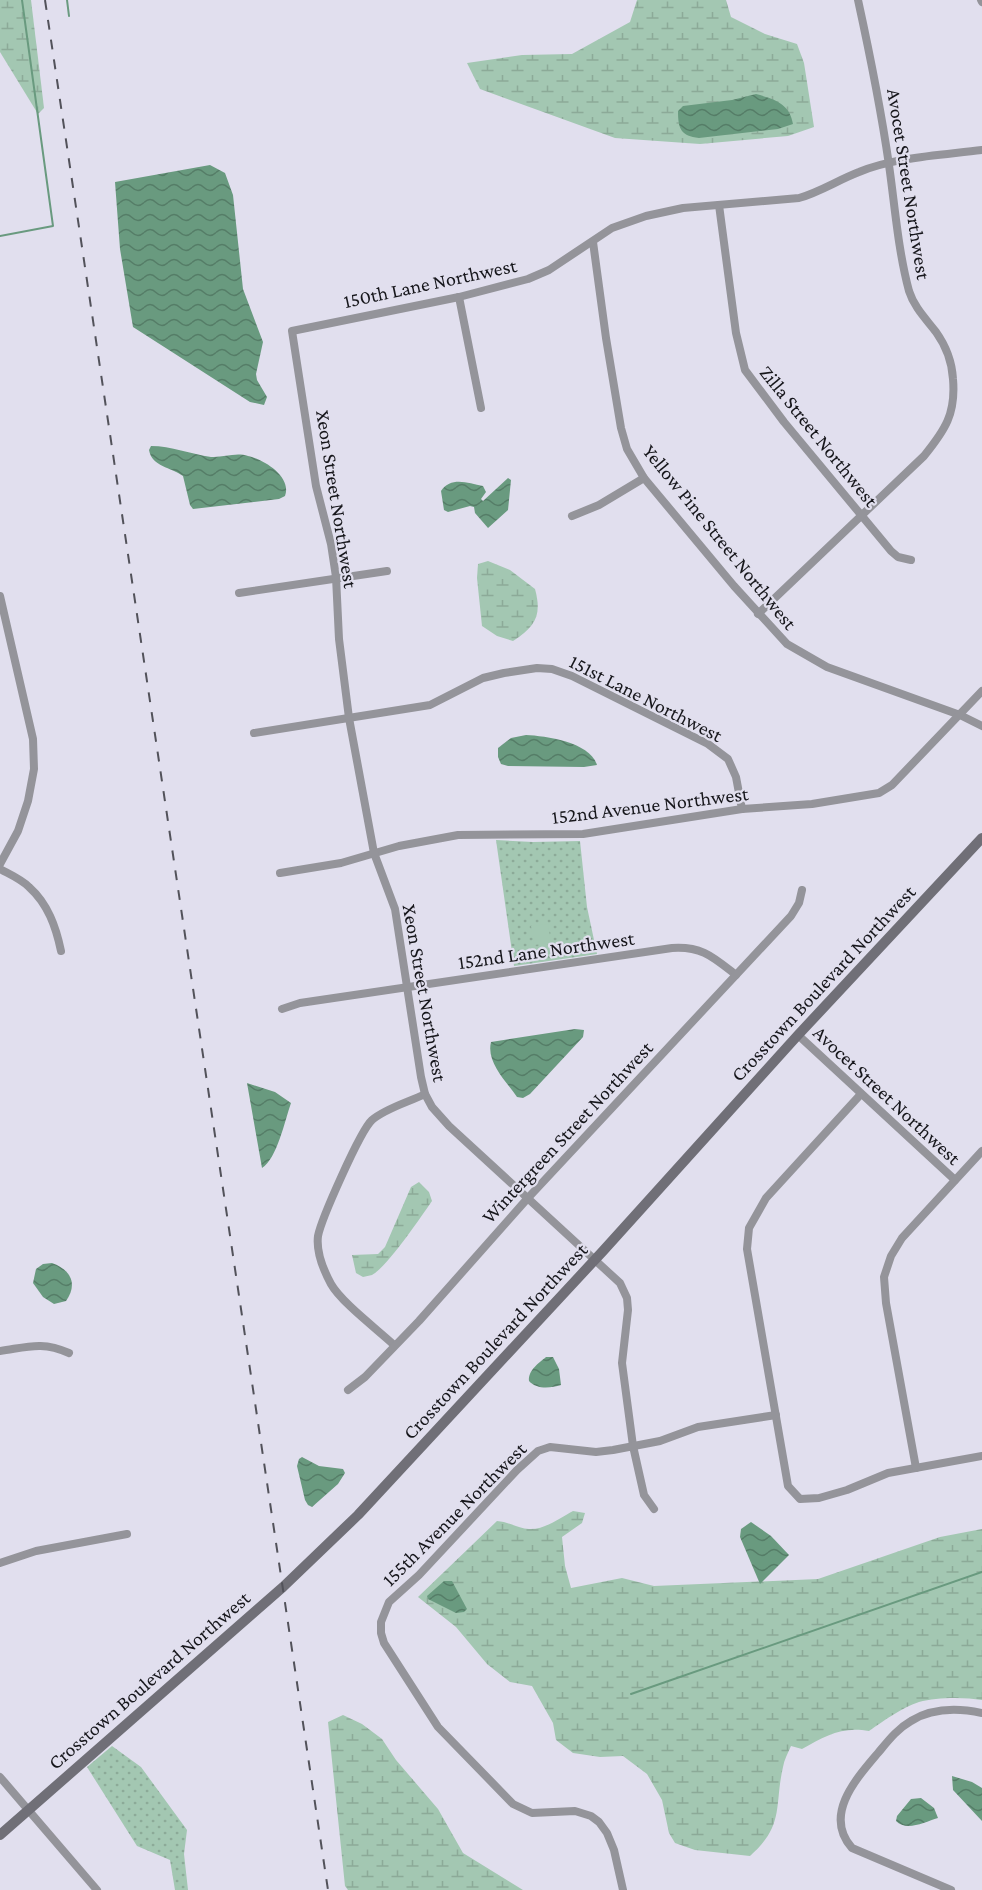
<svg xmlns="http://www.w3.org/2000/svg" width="982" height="1890" font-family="'Crimson Pro',serif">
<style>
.grass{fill:url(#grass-dots)}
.wetland{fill:url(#wetland-marsh)}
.pitch{fill:#a3c7b2}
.water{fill:url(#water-waves)}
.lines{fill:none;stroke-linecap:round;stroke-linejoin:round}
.stream{stroke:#699a7f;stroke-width:2}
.street{stroke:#94949a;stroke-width:8}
.secondary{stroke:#706f77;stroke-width:10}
.rail{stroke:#52525a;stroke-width:2;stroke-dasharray:10 10;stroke-linecap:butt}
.labels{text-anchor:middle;stroke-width:4.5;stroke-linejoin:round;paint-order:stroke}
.street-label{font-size:20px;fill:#16161b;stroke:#e1dfee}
</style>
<defs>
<pattern id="grass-dots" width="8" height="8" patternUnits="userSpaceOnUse" patternTransform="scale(1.5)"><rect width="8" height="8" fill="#a3c7b2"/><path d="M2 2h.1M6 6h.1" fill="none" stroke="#8caa98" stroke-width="1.8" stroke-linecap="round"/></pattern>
<pattern id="wetland-marsh" width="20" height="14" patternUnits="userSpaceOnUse" patternTransform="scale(1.5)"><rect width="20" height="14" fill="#a3c7b2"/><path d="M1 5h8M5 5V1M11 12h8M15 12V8" fill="none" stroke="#8caa98"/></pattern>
<pattern id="water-waves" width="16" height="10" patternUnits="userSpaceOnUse" patternTransform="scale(1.5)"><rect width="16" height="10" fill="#699a7f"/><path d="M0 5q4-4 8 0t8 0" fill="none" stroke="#557d67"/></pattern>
</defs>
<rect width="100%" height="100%" fill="#e1dfee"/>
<!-- grass -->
<g class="grass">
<polygon points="496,840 533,842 580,841 587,907 597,954 514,966"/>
<polygon points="112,1746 141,1767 187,1830 184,1854 188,1890 175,1890 170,1860 137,1846 87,1767"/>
</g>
<!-- wetland -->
<g class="wetland">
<polygon points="0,0 31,0 44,108 38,114 0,52"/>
<polygon points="637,0 726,0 731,17 765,34 797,44 804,63 814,127 788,136 700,144 615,138 480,89 467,63 522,55 572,54 630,22"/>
<path d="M488 561 510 570 535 589C542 615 536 626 513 641L497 636 482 626 477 578 478 564Z"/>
<path d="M419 1182 429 1192 432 1201C421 1217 387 1267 372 1275 369 1276 366 1276 363 1277L356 1273 352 1255 378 1254 385 1247 411 1187Z"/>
<path d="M573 1511 585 1513 582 1523 562 1537 565 1566 571 1588 622 1578 654 1586 818 1579 940 1537 982 1529V1700C964 1697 937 1697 919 1702 901 1708 885 1720 869 1731 842 1726 825 1736 802 1749L791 1746C788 1753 784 1760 783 1767 774 1806 785 1825 750 1856L695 1850 675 1843 669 1833 662 1800 647 1774 623 1756 600 1757 573 1753 556 1740 553 1723 532 1686 510 1682 487 1664 456 1627 418 1597 497 1521C510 1522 519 1529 529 1529 544 1530 560 1518 573 1511Z"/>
<polygon points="343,1715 362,1724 382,1739 396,1760 438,1809 463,1853 523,1890 348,1890 345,1886 328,1722"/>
</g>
<!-- pitch -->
<polygon class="pitch" points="548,924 551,943 534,945 531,926"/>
<!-- water -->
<g class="water">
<path d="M756 94C775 99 790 104 793 124L778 129 699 138C681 136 678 129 678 111L683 106 732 100Z"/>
<polygon points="210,165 225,173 233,195 243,289 263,342 256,374 257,380 267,397 264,405 250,402 133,327 120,249 115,182"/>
<path d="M151 446C171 446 191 454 211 457 223 458 235 452 248 456 265 460 292 477 285 496L279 499 193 509 190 505 183 476C171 467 152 467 149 450Z"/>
<path d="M508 478 511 480 508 510 488 528 475 513 474 507 470 506 448 512 444 510 441 491C451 476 468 483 483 486L486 492 481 499 483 501Z"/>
<path d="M526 735C546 736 590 742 597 765L584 767 508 766 501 764 498 757V748L511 738Z"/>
<path d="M575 1029 584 1030 583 1037 530 1094 523 1098 517 1097C506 1081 486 1062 491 1042Z"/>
<path d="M247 1083 275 1092 291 1103C285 1120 277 1159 262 1168Z"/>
<path d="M52 1263C71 1270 78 1284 66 1301L54 1304 43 1297 33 1283 36 1269 43 1264Z"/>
<path d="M546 1357H553L559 1369 561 1385C551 1388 537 1390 529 1381 528 1370 539 1363 546 1357Z"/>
<polygon points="302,1457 319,1466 343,1469 345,1473 338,1484 312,1507 308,1505 305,1500 297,1466 299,1459"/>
<polygon points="751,1522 771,1536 789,1555 760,1584 740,1537 741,1529"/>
<polygon points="444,1581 452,1581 467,1609 464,1612 456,1613 428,1599 427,1596"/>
<polygon points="952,1776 972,1782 982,1788 982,1821 953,1790"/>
<path d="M921 1798 934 1808 938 1818C925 1822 906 1832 896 1821L897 1816 911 1799Z"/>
</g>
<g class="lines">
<!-- stream -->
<g class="stream">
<polyline points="67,0 69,16"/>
<polyline points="0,236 53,226 22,0"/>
<polyline points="631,1694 982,1572"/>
</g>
<!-- street -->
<g class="street">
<polyline points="981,0 982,2"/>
<polyline points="719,205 736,333 745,370 784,422 891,551 898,557 911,560"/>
<polyline points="593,242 606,338 621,428 627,449 644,478 734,586 787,644 827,667 960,715 982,726"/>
<polyline points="459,297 481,408"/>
<polyline points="572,516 599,505 644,478"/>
<polyline points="239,593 387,571"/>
<polyline points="0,596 33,739 34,769 28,801 18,831 0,864"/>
<path d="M758 614 924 456C945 430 956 414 953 379 952 362 946 346 936 332 926 319 914 307 909 291 898 250 895 207 889 165 881 110 870 55 858 0"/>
<polyline points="254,733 430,705 483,678 504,673 537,668 552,669 572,676 708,744 728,759 736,777 742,809"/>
<path d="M0 869C9 874 21 879 29 887 48 904 56 927 61 951"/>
<polyline points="280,873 341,863 399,846 458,835 583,834 742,809 812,804 879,793 892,785 982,691"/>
<path d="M282 1009 300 1003 672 948C702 946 713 957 736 975"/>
<polyline points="798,1035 955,1180"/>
<polyline points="861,1094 766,1198 749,1228 747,1249 788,1486 800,1499 819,1498 847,1490 888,1473 982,1456"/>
<path d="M394 1345C378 1330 341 1302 331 1284 324 1271 316 1252 318 1236 321 1220 360 1131 372 1120 386 1108 409 1102 425 1094"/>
<path d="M0 1351C28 1347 42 1341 69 1353"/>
<polyline points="348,1390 365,1377 419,1321 527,1199 791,916 799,903 802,890"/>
<polyline points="916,1468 886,1303 884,1277 891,1256 902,1238 982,1151"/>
<path d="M654 1509 644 1495 633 1446 622 1363 628 1310 627 1298 620 1283 449 1126 432 1107 425 1094 421 1077 395 909 374 853 349 718 339 639 336 577 331 544 316 486 292 331 459 297 528 279 549 270 612 228 646 216 683 208 799 198C820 192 838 180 859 172 895 157 943 155 982 150"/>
<polyline points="0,1563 36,1551 127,1534"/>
<polyline points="0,1777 97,1890"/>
<polyline points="623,1890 614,1850 607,1833 599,1822 591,1816 575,1811 532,1813 513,1804 438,1727 384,1643 381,1633 381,1622 389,1602 419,1575 517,1470 538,1451 550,1447 596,1452 613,1450 660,1441 698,1427 776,1415"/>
<path d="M951 1890 852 1848C823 1815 856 1779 878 1753 888 1741 897 1729 911 1721 932 1708 958 1708 982 1713"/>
</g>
<!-- secondary -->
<polyline class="secondary" points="0,1835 283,1587 358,1515 603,1251 798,1035 982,838"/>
<!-- rail -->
<polyline class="rail" points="45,0 328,1890"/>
</g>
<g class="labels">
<!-- street labels -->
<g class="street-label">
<text transform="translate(909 184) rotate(81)" y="7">Avocet Street Northwest</text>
<text transform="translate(430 283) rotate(-12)" y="7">150th Lane Northwest</text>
<text transform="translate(819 436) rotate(51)" y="7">Zilla Street Northwest</text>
<text transform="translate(337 499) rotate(81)" y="7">Xeon Street Northwest</text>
<text transform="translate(720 537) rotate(51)" y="7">Yellow Pine Street Northwest</text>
<text transform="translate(646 698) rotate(27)" y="7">151st Lane Northwest</text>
<text transform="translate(650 805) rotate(-7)" y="7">152nd Avenue Northwest</text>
<text transform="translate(546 950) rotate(-8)" y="7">152nd Lane Northwest</text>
<text transform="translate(823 983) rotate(-47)" y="7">Crosstown Boulevard Northwest</text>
<text transform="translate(425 993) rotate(80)" y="7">Xeon Street Northwest</text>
<text transform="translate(887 1095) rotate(43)" y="7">Avocet Street Northwest</text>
<text transform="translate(567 1132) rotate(-47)" y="7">Wintergreen Street Northwest</text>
<text transform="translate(495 1341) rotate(-47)" y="7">Crosstown Boulevard Northwest</text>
<text transform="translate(454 1514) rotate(-45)" y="7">155th Avenue Northwest</text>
<text transform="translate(149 1680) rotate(-41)" y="7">Crosstown Boulevard Northwest</text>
</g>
</g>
</svg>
